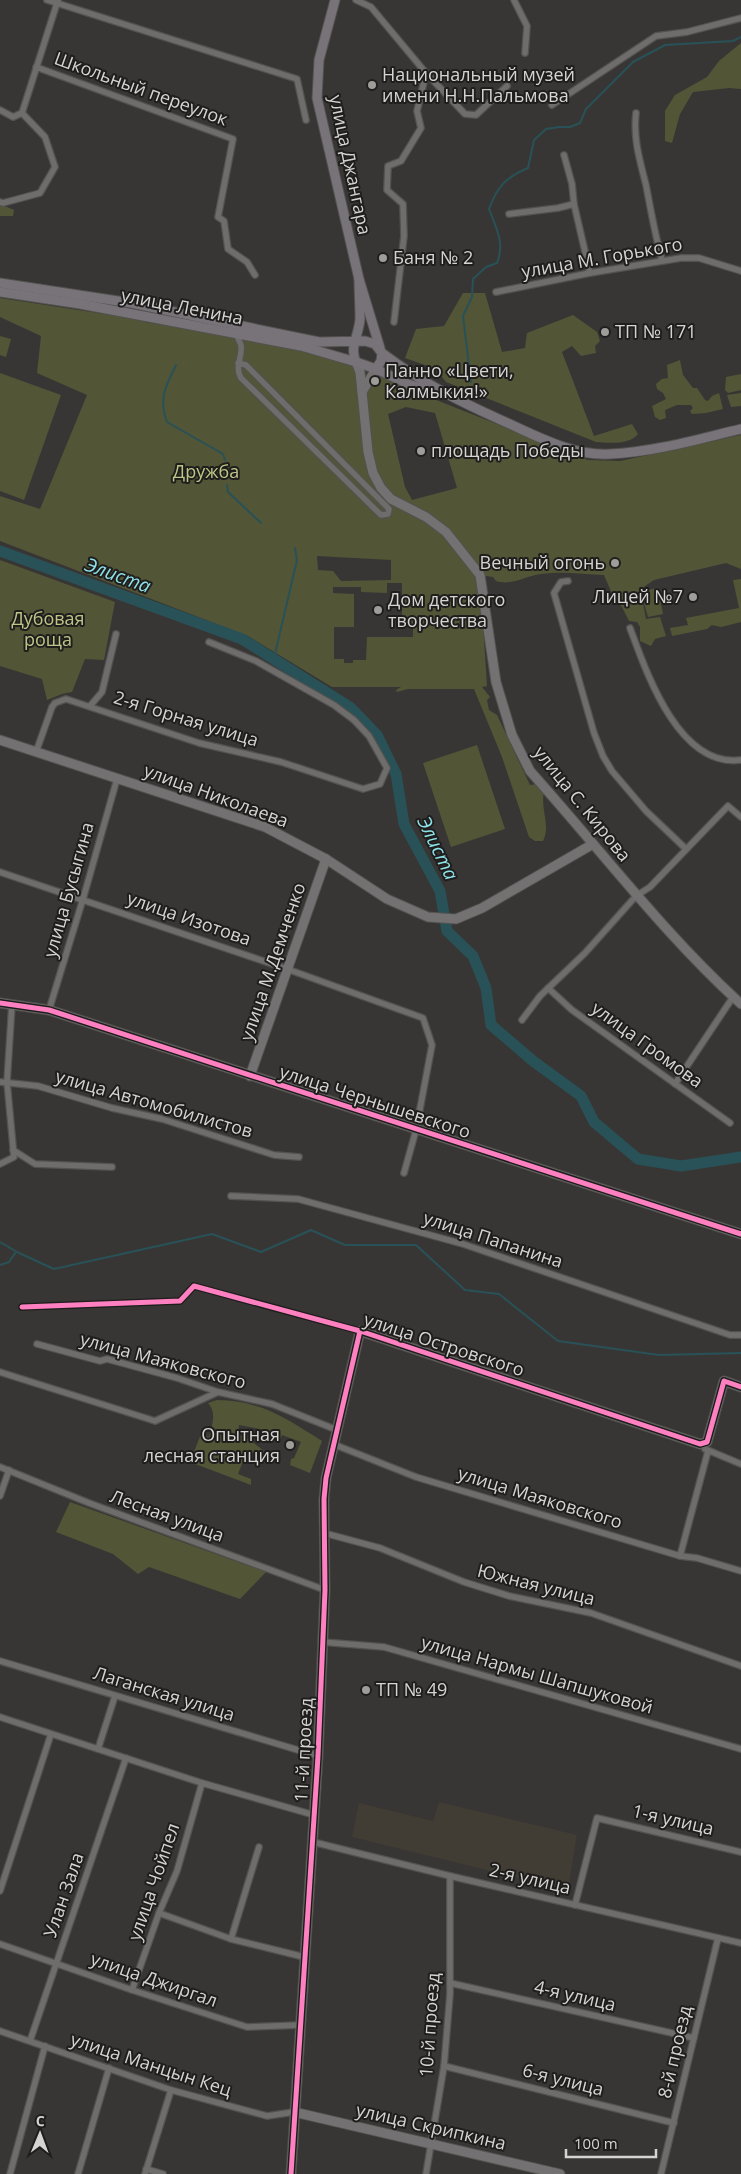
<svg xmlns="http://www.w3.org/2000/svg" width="741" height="2174" font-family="'Open Sans',sans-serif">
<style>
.built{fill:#413c34}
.green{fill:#535537;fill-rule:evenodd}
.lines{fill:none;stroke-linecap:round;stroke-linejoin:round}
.stream{stroke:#285257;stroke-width:2}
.river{stroke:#285257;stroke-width:11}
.street-casing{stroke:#535250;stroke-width:8}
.secondary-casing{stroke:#535250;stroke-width:11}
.primary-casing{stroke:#535250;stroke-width:11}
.street{stroke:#6f6d6c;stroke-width:5.5}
.secondary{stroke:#737171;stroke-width:9}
.primary{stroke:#787379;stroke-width:9}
.cycleway-casing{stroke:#1f1e1d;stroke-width:8}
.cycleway{stroke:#ff80c0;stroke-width:5}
.poi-dot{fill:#9e9d9a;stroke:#1f1e1d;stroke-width:2}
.labels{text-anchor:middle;stroke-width:4;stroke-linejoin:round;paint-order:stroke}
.poi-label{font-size:18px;fill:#d5d4d1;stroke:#1f1e1d;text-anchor:start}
.street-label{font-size:18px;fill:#d5d4d1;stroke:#1f1e1d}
.park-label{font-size:18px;fill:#bfc486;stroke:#1f1e1d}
.water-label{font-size:19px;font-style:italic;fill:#8ee2ea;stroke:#1f1e1d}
</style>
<rect width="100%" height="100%" fill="#383634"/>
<!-- built -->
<polygon class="built" points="439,1802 577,1835 568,1890 352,1837 359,1803 433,1821"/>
<!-- green -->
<g class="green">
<polygon points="741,43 741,89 729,88 693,92 680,114 672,143 665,141 665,111 675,95 707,77 719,61"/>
<polygon points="0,204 14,210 13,216 0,216"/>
<path d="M463 293H485L502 352 525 348 527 333 573 315 597 332 600 341 595 346 596 353 581 356 572 346 562 352 594 436 632 424 638 434C629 445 610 443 596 442L446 382 436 369 405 358 416 329 444 326Z"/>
<path d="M0 298 144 320 145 322 295 347 354 364 365 392 371 380 384 376 406 388 588 460 620 461 741 435V569L726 563 654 580 645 586 642 591 658 588 663 614 648 617 641 593 646 619 660 617 666 636 655 639 651 646 640 641V627L637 622 629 621 622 607 613 596 604 575C583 574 562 571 541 574 525 576 512 586 496 581L493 577 480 575 487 686 482 687 490 697 487 700 489 710 497 715 530 785 537 784 544 792C540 809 551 825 543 841H535L529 837 502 757 474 689H408L397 692 396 690 401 687H332L248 636 0 541V496L40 509 87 395 37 373 41 336 0 317ZM406 407 435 413 457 488 412 500 405 487 388 414ZM317 556 391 560V580L341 581 333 571 318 570ZM387 583H402V626H413V637H367L366 660H353V663H344V659H334V627H354V594L333 593V587H361V592L387 593Z"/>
<polygon points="0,336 11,339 6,357 0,355"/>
<polygon points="680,360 683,375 693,388 697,388 705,400 708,401 712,396 719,393 723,409 706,413 692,414 690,411 693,408 691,405 677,405 665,410 666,418 660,420 655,417 652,406 666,399 663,393 657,389 656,384 662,379 668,378 667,365"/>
<polygon points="0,373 61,395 24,500 0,491"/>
<polygon points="741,374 741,390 728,393 725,390 726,377"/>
<polygon points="741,393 741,406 731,407 727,395"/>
<polygon points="0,560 115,602 104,660 85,659 72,692 62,694 47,700 42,679 0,666"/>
<polygon points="741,579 741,622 721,627 712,625 707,629 672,636 670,628 688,625 686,618 739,608 733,580"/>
<polygon points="477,745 505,829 451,847 423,763"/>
<path d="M217 1400C262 1401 285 1418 322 1441L310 1473 290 1465 291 1459 294 1458 301 1442 282 1435 279 1442 265 1430 239 1425 238 1434 250 1440 264 1451 263 1456 247 1451 238 1474 251 1479V1485L190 1462 201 1434 209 1437C212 1425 217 1413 208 1403Z"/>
<polygon points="70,1502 266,1572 240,1599 149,1567 138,1574 113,1554 56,1532"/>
</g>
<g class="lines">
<!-- stream -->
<g class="stream">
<path d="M176 365C166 386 158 398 167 422L223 454 225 460"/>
<path d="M471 382 463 316 472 297 473 279 486 267 497 263C505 243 496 227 489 209 497 187 506 177 528 168L534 140 546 129 559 127H570L580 123 586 109 633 62 665 45 733 41 741 37"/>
<polyline points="225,469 226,479"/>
<polyline points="227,485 228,492 261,523"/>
<polyline points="274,658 297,560 295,548"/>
<polyline points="0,1242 19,1253 54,1269 212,1234 261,1252 311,1230 345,1245 416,1245 465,1290 499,1294 558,1341 659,1355 741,1353"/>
<polyline points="0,1265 9,1262 16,1252"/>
</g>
<!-- river -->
<polyline class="river" points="0,551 242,639 351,708 377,735 396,774 404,824 440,891 447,931 473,956 486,988 491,1025 533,1061 581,1096 594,1122 638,1159 681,1166 741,1157"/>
<defs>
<g id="street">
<polyline points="47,0 297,79 306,120"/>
<polyline points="356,0 371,7 426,73 465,114 476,115 507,86"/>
<polyline points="514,0 527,26 525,53"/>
<polyline points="36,67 233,139 218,217 224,221 228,249 247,262 255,275"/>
<polyline points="552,105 656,36 687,32 741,18"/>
<polyline points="0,110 13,117 22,113"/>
<path d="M636 113C633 139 640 161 646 185 651 211 655 235 662 260"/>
<polyline points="564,155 572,184 574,204 590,273"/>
<polyline points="0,202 3,203 40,193 55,167 45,137 22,113 58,0"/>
<polyline points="509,214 558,208 574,204"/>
<polyline points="496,292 590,273 681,258 699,258 741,271"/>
<polyline points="394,322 404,236 403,204 387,190 388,166 401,161 421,128 417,111 426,73"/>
<path d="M236 334C237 337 240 342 241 345 243 357 234 366 241 378L381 515 388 514 389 509 246 365 238 363"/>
<polyline points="568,581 561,582 554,593 594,733 603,756 612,771 646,811 685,848"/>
<path d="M630 628C647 674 679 768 741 760"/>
<polyline points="90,706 102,692 116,634"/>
<polyline points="36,752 52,707 55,703 66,699 199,743 281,762 363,789 380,784 387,768 369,736 354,720 334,705 256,661 209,642"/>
<polyline points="0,872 287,969 423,1018 432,1045 416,1130 404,1173"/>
<polyline points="548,988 572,1010 730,1123"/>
<polyline points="49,1010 83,899 117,779"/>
<polyline points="522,1020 540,996 585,953 636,896 650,887 728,806 741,817"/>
<polyline points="0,1082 38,1086 112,1108 162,1119 274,1155 299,1157"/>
<polyline points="675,1084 733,997"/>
<polyline points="13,1150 35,1164 112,1167"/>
<polyline points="0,1164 14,1157 7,1082 12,1004"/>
<polyline points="231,1196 298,1199 463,1244 730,1335 741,1335"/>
<polyline points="22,1307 180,1301 194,1286 360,1331"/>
<polyline points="37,1344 100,1361 107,1359 177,1378 218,1392 272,1404 337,1430"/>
<polyline points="0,1372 155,1421 218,1392"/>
<polyline points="333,1444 416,1477 680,1556 697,1558 741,1571"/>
<polyline points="705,1449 741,1464"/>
<polyline points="0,1467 89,1503 325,1590"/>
<polyline points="0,1496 9,1470"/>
<polyline points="324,1533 380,1548 464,1582 509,1596 591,1613 741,1666"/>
<polyline points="680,1556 708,1451"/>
<polyline points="322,1642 384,1647 741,1749"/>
<polyline points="0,1661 318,1756"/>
<polyline points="0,1717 202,1783 314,1815"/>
<polyline points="98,1749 115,1696"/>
<polyline points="313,1842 450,1876 741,1943"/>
<polyline points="0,1891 51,1734"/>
<polyline points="575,1905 597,1818 741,1852"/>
<polyline points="159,1913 231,1939 304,1957"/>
<polyline points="231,1939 259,1847"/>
<polyline points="0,1944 132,1990 247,2027 301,2025"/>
<polyline points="450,1983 694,2038"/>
<polyline points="132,1990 159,1913 177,1871 202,1783"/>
<polyline points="0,2031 171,2090 267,2116 294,2112"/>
<polyline points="30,2041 126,1758"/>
<polyline points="444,2066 674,2123"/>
<polyline points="146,2169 163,2174"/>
<polyline points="10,2174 45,2046"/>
<polyline points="78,2174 109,2068"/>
<polyline points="145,2174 171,2090"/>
<polyline points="426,2174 444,2066 450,1994 450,1876"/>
<polyline points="661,2174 718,1938"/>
</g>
<g id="secondary">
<polyline points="356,362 360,372 362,392 376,369"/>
<path d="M362 392 368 452 373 473 381 488 391 499 426 517 446 532 480 575 496 682 512 735 530 771C600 849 663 933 741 1004"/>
<polyline points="0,740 265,827 326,859 387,899 428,917 456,919 482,908 593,844"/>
<polyline points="0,1003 49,1010 741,1234"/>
<polyline points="250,1076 326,859"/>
<polyline points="294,2112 560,2174"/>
<polyline points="291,2174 318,1756 325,1590 324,1499 326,1478 360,1331 700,1444 707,1442 724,1381 741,1387"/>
</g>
<g id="primary">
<polyline points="335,0 319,60 317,98 359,279 380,348"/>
<path d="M0 283 131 303 319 342 365 341 375 344 382 353 381 361 376 369 356 362C349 347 359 335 360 319 360 306 359 292 359 279"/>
<polyline points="0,292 80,304 301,346 356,362"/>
<path d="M382 353C423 384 465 404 512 425 542 439 576 456 610 454 654 452 698 439 741 429"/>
<polyline points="376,369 408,384 432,391"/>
</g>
</defs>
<!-- street casing -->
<use href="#street" class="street-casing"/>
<!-- secondary casing -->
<use href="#secondary" class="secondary-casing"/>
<!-- primary casing -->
<use href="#primary" class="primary-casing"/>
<!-- street -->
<use href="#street" class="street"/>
<!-- secondary -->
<use href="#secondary" class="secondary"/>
<!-- primary -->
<use href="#primary" class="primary"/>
<defs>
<g id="cycleway">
<polyline points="0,1003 49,1010 741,1234"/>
<polyline points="22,1307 180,1301 194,1286 360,1331 700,1444 707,1442 724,1381 741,1387"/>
<polyline points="291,2174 318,1756 325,1590 324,1499 326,1478 360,1331"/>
</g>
</defs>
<!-- cycleway casing -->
<use href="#cycleway" class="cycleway-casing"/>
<!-- cycleway -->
<use href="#cycleway" class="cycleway"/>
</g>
<!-- markers -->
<g class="poi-dot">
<circle cx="372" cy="85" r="5"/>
<circle cx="383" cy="258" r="5"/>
<circle cx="605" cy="332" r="5"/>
<circle cx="375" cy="381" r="5"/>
<circle cx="421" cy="451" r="5"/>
<circle cx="615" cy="563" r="5"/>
<circle cx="693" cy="597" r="5"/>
<circle cx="378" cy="610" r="5"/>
<circle cx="290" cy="1445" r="5"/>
<circle cx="366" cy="1690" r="5"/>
</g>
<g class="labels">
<!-- poi labels -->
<g class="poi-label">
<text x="382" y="81">Национальный музей<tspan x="382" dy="21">имени Н.Н.Пальмова</tspan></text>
<text x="393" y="264">Баня № 2</text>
<text x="615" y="338">ТП № 171</text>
<text x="385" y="377">Панно «Цвети,<tspan x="385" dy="21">Калмыкия!»</tspan></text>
<text x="431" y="457">площадь Победы</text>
<text x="605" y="569" text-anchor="end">Вечный огонь</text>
<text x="683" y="603" text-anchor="end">Лицей №7</text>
<text x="388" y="606">Дом детского<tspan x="388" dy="21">творчества</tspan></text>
<text x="280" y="1441" text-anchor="end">Опытная<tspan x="280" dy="21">лесная станция</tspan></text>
<text x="376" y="1696">ТП № 49</text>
</g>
<!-- street labels -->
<g class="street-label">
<text transform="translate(141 89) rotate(20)" y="6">Школьный переулок</text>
<text transform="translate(350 165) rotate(78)" y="6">улица Джангара</text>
<text transform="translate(602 258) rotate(-10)" y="6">улица М. Горького</text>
<text transform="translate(182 307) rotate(11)" y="6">улица Ленина</text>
<text transform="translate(186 719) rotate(17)" y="6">2-я Горная улица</text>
<text transform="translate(216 796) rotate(20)" y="6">улица Николаева</text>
<text transform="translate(582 804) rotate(51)" y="6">улица С. Кирова</text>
<text transform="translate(69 890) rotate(-74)" y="6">улица Бусыгина</text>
<text transform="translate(189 919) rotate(19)" y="6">улица Изотова</text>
<text transform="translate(273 962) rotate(-71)" y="6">улица М.Демченко</text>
<text transform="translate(647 1045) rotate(36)" y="6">улица Громова</text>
<text transform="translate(375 1102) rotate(18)" y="6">улица Чернышевского</text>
<text transform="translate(154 1104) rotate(16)" y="6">улица Автомобилистов</text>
<text transform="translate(493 1240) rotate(18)" y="6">улица Папанина</text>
<text transform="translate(444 1345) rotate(18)" y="6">улица Островского</text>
<text transform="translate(163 1361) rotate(15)" y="6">улица Маяковского</text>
<text transform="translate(540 1498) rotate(17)" y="6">улица Маяковского</text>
<text transform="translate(167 1516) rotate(20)" y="6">Лесная улица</text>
<text transform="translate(536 1585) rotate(14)" y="6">Южная улица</text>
<text transform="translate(537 1675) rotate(16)" y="6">улица Нармы Шапшуковой</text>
<text transform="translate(164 1694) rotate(17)" y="6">Лаганская улица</text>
<text transform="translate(304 1750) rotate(-87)" y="6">11-й проезд</text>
<text transform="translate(673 1820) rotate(13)" y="6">1-я улица</text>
<text transform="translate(530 1879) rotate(13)" y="6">2-я улица</text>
<text transform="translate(154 1882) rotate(-71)" y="6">улица Чойпел</text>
<text transform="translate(64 1895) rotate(-71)" y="6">Улан Зала</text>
<text transform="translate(154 1980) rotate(19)" y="6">улица Джиргал</text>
<text transform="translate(575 1996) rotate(13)" y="6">4-я улица</text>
<text transform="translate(430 2025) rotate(-86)" y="6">10-й проезд</text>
<text transform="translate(675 2052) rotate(-77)" y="6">8-й проезд</text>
<text transform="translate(151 2065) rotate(18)" y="6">улица Манцын Кец</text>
<text transform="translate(563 2080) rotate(14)" y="6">6-я улица</text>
<text transform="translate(431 2127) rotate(13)" y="6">улица Скрипкина</text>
</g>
<!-- park labels -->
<g class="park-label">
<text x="206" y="478">Дружба</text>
<text x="48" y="625">Дубовая<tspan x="48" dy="21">роща</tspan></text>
</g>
<!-- water labels -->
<g class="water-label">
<text transform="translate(118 575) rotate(20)" y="7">Элиста</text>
<text transform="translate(438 848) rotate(64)" y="7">Элиста</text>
</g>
</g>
<!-- north arrow -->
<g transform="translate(40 2134) rotate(1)" stroke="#1f1e1d" stroke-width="4" paint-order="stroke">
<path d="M0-4L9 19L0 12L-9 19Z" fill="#d5d4d1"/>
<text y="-8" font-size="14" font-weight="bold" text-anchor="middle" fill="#d5d4d1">С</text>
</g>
<!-- scale -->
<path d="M566 2149v8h90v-8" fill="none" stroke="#d5d4d1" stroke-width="2.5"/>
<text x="574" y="2149" font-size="15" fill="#d5d4d1" stroke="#1f1e1d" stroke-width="4" paint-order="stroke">100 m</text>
</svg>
